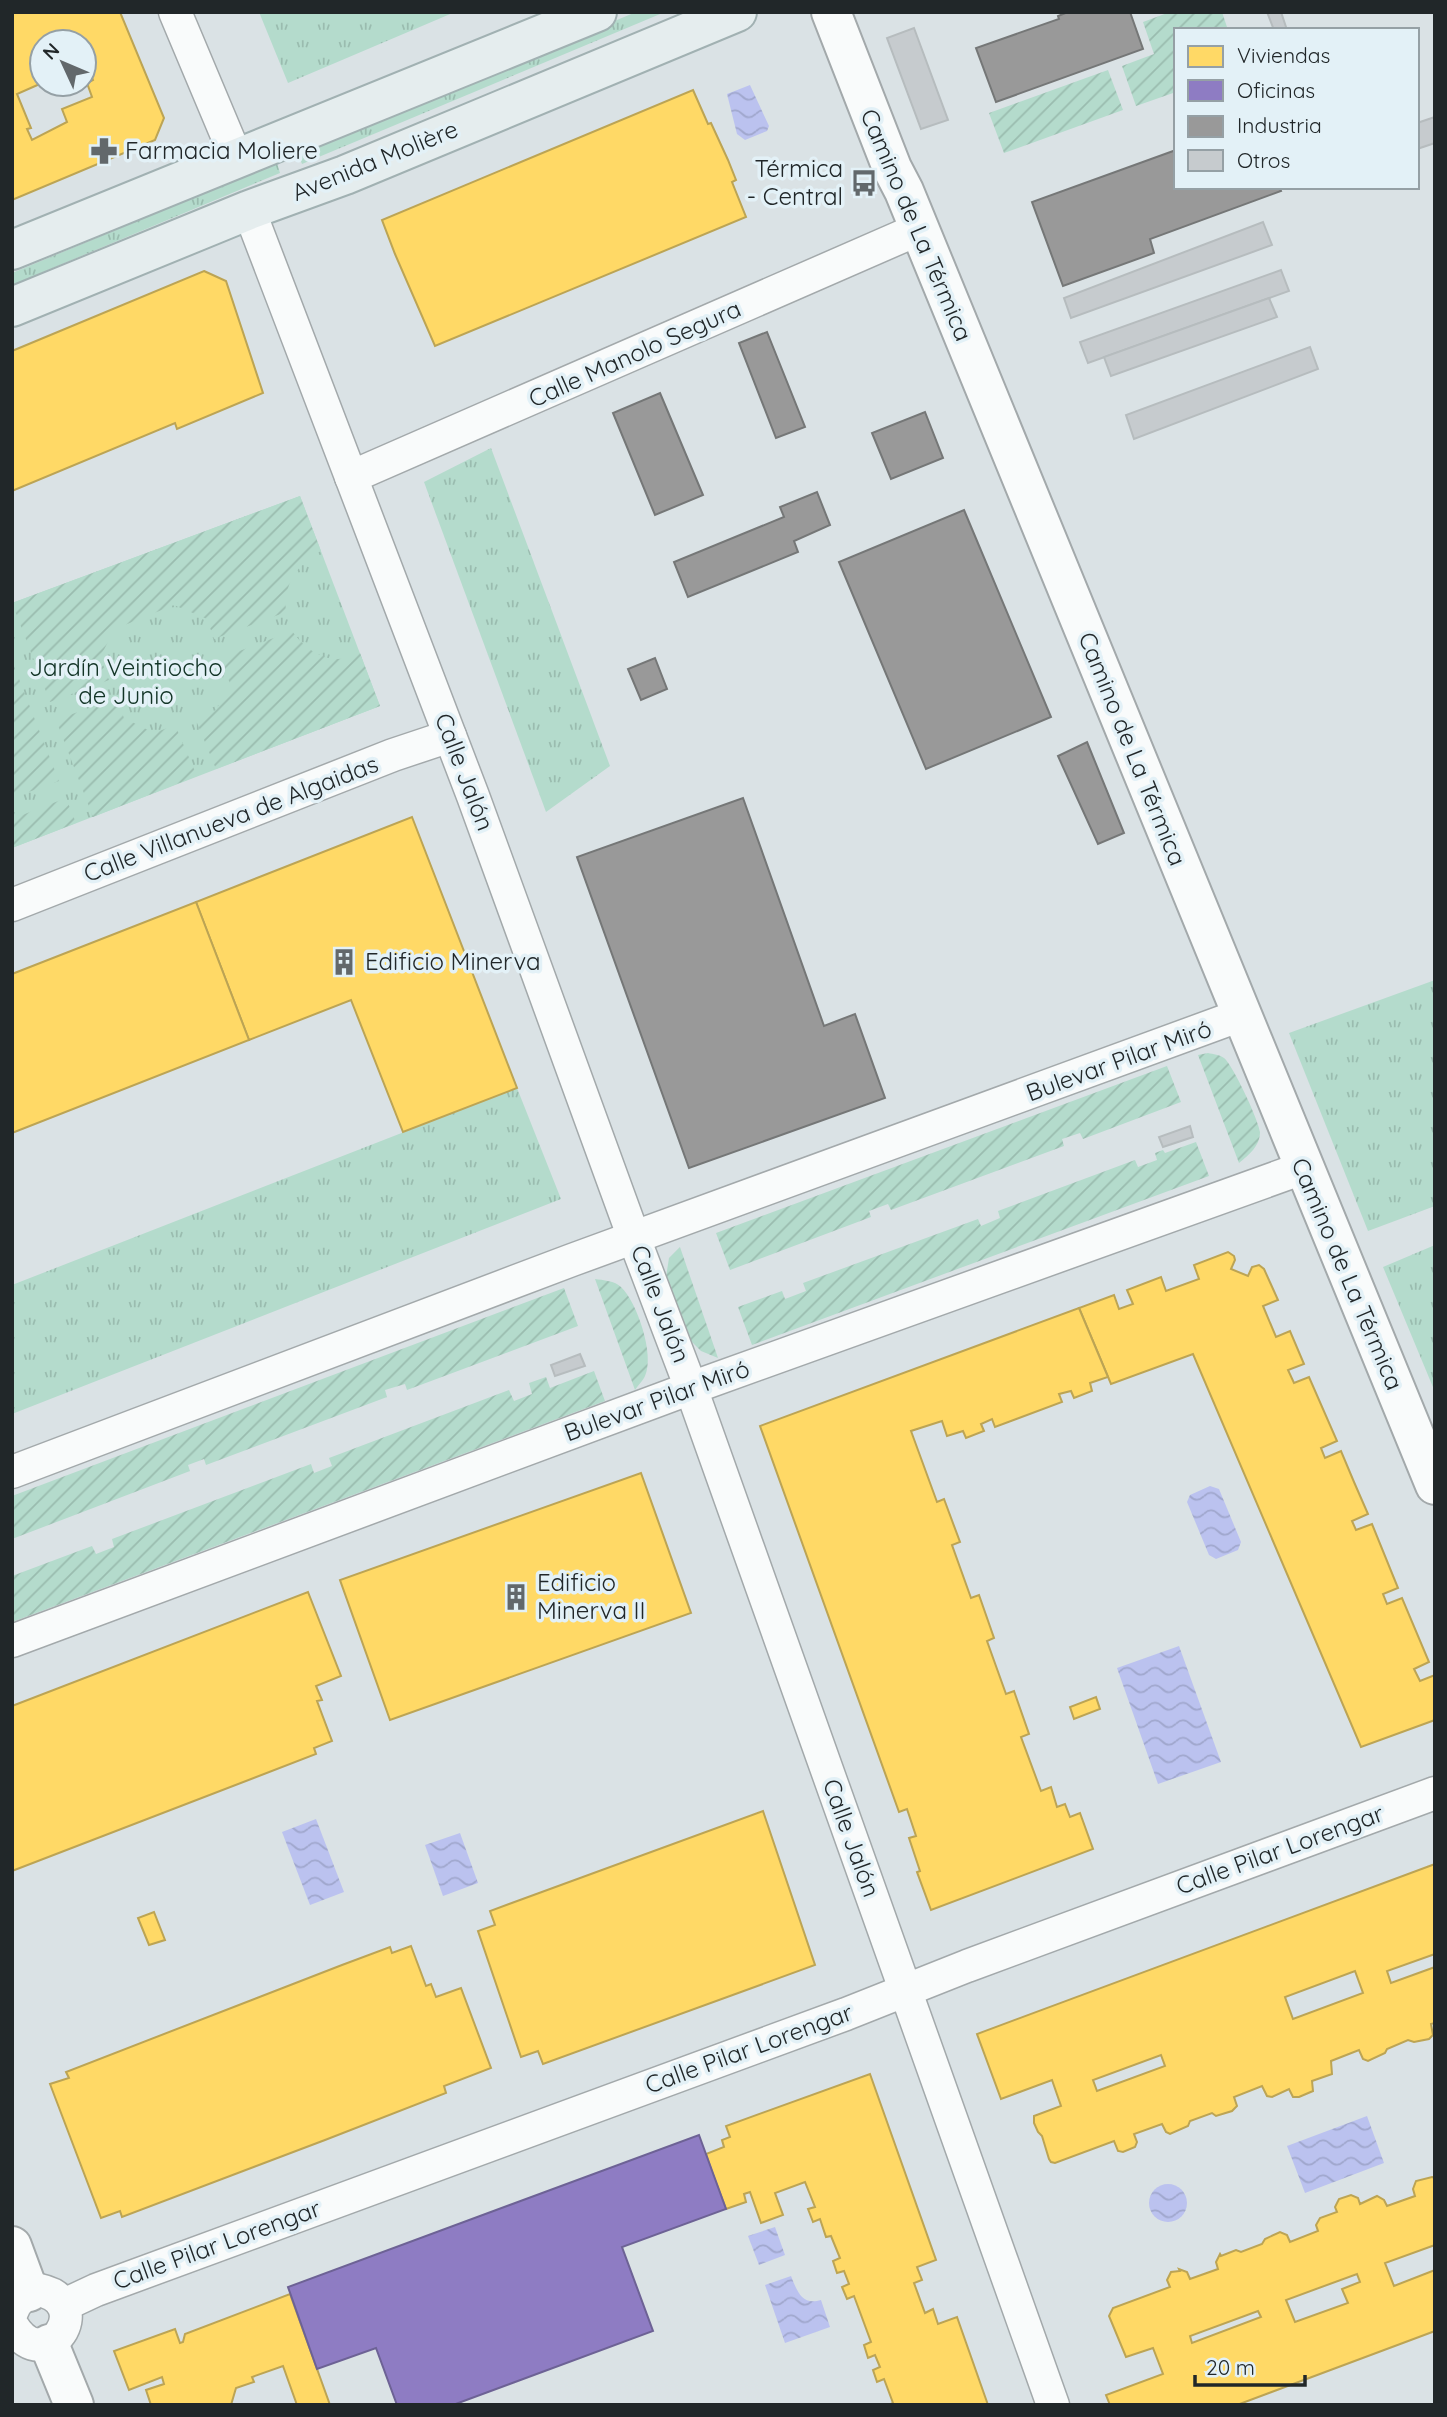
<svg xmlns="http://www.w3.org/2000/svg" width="1447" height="2417" font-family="Quicksand,sans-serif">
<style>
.grass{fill:url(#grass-tufts)}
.garden{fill:url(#garden-furrows)}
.water{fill:url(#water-waves)}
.homes{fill:#ffd966;stroke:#bca454;stroke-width:2;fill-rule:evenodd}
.offices{fill:#8e7cc3;stroke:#6d6295;stroke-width:2}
.industry{fill:#999;stroke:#757777;stroke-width:2}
.building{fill:#c6cbce;stroke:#b6bcbe;stroke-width:2}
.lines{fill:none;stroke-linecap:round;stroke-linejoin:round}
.minor-casing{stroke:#a3a9ab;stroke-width:35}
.tertiary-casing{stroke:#a3a9ab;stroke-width:42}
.secondary-casing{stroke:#a3a9ab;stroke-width:42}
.primary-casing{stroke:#a1b1b2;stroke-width:42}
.minor{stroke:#f9fbfb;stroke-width:32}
.tertiary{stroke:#f9fbfb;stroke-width:38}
.secondary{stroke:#f9fbfb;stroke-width:38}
.primary{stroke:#e5edee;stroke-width:38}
.labels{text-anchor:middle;stroke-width:7;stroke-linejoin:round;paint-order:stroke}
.poi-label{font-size:24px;fill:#212729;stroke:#e3f1f7;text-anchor:start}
.street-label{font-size:24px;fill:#212729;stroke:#e3f1f7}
.park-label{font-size:24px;fill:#123426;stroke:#e3f1f7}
</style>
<defs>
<pattern id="grass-tufts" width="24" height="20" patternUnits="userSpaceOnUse" patternTransform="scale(1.75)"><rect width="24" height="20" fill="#b4dbcc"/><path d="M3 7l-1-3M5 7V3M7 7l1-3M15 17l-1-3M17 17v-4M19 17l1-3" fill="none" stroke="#9abcaf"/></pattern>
<pattern id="garden-furrows" width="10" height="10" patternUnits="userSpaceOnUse" patternTransform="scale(1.75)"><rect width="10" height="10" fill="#b4dbcc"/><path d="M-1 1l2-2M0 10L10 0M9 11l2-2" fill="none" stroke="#9abcaf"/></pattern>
<pattern id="water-waves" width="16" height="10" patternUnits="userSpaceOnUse" patternTransform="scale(1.75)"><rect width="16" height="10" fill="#bbc2ef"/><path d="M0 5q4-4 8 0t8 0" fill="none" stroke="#a0a7cd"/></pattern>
</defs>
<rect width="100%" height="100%" fill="#dae2e5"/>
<!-- grass -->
<g class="grass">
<polygon points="259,12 455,12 288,83"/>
<polygon points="636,12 665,12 302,164 298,154"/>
<polygon points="277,163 280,173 12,285 12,273"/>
<polygon points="491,448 610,766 546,812 424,482"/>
<polygon points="300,496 380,706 12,848 12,603"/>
<polygon points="1435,980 1435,1206 1368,1231 1289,1033"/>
<polygon points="517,1088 561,1199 12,1414 12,1285"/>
<polygon points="1435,1245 1435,1392 1383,1267"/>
</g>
<!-- garden -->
<g class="garden">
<polygon points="1170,12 1222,12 1228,30 1176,30 1176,92 1136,106 1122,66 1154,54 1143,22"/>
<polygon points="1108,70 1123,110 1004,153 989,113"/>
<path d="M300 496 321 551C297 564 283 585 286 612L214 639 207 619 174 605 115 629 100 657 109 680 50 702 12 603Z"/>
<path d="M292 631C303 646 319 659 338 659 345 659 354 655 360 653L380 706 216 769 195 718 216 710 230 684 221 658Z"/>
<polygon points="12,661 59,781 12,798"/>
<polygon points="116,698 124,718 154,733 175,725 197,776 93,817 56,720"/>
<polygon points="66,798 76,823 12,848 12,819"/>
<path d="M1208 1053C1213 1054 1220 1055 1224 1058 1233 1065 1259 1121 1260 1132 1260 1146 1249 1155 1239 1163L1198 1055Z"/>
<polygon points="1167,1066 1181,1102 1083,1139 1080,1133 1062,1139 1064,1146 891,1210 888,1204 869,1211 871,1217 730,1270 716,1233"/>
<polygon points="1196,1142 1209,1176 752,1345 738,1307 782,1291 785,1299 806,1291 803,1283 978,1219 981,1226 1000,1218 998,1211 1135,1160 1138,1167 1157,1160 1155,1153 1163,1150 1165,1153"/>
<polygon points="680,1247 718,1358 701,1351 689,1339 666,1277 669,1258"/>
<path d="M595 1279C603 1280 615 1281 621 1287 637 1302 655 1355 645 1376 643 1381 638 1385 635 1390Z"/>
<polygon points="564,1288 578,1326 407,1390 405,1384 385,1390 387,1397 206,1465 204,1459 188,1465 190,1471 12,1539 12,1496"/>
<polygon points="594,1371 605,1401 12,1622 12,1576 92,1546 96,1554 114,1547 112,1539 311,1464 314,1473 332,1466 329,1458 509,1390 514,1401 532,1394 529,1383 546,1377 550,1388"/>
</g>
<!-- water -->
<g class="water">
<polygon points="750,85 769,126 767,131 745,140 737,134 727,94"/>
<polygon points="1210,1486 1219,1489 1241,1542 1238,1550 1216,1559 1209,1555 1187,1502 1190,1495"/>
<polygon points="1179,1646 1221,1762 1158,1784 1117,1668"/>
<polygon points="316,1819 344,1892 310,1905 282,1832"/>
<polygon points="460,1833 478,1883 443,1896 425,1845"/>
<polygon points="1367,2116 1384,2163 1305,2193 1287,2146"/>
<circle cx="1168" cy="2203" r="19"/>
<polygon points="775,2227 785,2255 759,2265 748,2236"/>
<path d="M791 2276C797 2291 802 2306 821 2300L830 2327 785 2343 765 2285Z"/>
</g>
<!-- homes -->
<g class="homes">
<path d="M12 12H120L164 118 155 140 12 200ZM70 38 71 42H84V58L93 80 87 83 92 97 62 109 67 122 32 140 27 129 31 128 17 94 42 83V42H63Z"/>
<polygon points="693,90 708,124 711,123 728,160 736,180 732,182 746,217 435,346 395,254 382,220"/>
<polygon points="204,271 226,281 263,393 177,429 175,423 12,491 12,351"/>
<polygon points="412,817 517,1088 403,1132 351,1000 249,1040 196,902"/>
<polygon points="196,902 249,1040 12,1133 12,974"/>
<polygon points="1228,1252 1234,1256 1235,1260 1231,1269 1248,1276 1252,1267 1259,1265 1264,1269 1278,1300 1263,1306 1276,1337 1290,1331 1304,1364 1288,1370 1294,1383 1309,1377 1337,1441 1321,1448 1325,1458 1341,1451 1354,1482 1368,1514 1352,1521 1356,1530 1372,1524 1398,1588 1383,1594 1387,1604 1402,1598 1429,1662 1414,1669 1420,1681 1435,1675 1435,1720 1361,1747 1193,1354 1111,1384 1079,1308 1114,1295 1119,1309 1133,1304 1127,1290 1161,1277 1166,1291 1199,1279 1194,1265"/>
<polygon points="1079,1308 1108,1377 1090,1383 1092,1391 1074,1398 1071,1391 1059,1394 1062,1402 995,1427 992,1419 981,1424 984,1431 966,1438 963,1431 947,1436 942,1421 911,1431 937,1502 944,1499 960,1542 952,1545 971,1598 979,1595 994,1638 987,1641 1006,1694 1014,1691 1029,1734 1021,1737 1041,1791 1051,1787 1057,1807 1065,1804 1070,1817 1080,1813 1093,1849 931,1910 917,1872 920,1871 909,1838 916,1836 907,1809 899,1812 760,1426"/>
<polygon points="641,1473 691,1613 390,1720 340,1580"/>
<polygon points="308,1592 341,1676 316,1686 322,1700 317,1701 332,1741 314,1748 316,1754 12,1871 12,1706"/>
<polygon points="1096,1697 1100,1709 1074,1719 1070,1707"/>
<polygon points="763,1811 815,1965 543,2064 538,2051 521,2057 478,1931 495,1925 490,1911"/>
<path d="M1435 1864V1954L1387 1971 1391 1983 1435 1967V2023L1431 2024 1433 2035 1429 2039 1414 2042 1408 2040 1387 2049 1385 2053 1368 2061 1363 2059 1359 2050 1331 2061 1332 2074 1312 2081 1313 2091 1299 2097H1293L1289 2089 1272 2097 1267 2096 1262 2086 1234 2097 1237 2106 1232 2111 1216 2116 1212 2113 1190 2121 1188 2126 1170 2134 1166 2132 1162 2124 1134 2134 1137 2142 1135 2147 1123 2152 1118 2151 1114 2141 1055 2163 1051 2162 1049 2159 1042 2136 1038 2132 1034 2123V2116L1061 2106 1052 2080 1001 2099 977 2034ZM1355 1971 1363 1993 1293 2019 1285 1997ZM1161 2055 1165 2066 1097 2091 1093 2080Z"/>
<polygon points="154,1912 165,1940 149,1945 138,1918"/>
<polygon points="411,1946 426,1986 431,1984 436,1997 461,1988 491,2068 444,2086 446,2093 325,2140 122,2217 120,2211 101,2218 50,2084 69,2078 66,2072 342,1965 390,1947 392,1953"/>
<polygon points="870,2074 936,2260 917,2267 922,2280 914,2283 925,2313 933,2309 938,2324 957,2317 988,2405 889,2405 893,2403 884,2379 877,2382 873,2370 880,2367 875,2355 868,2358 864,2345 871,2342 854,2296 847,2299 842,2287 849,2284 844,2271 837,2273 833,2261 840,2258 831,2236 826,2237 820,2219 813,2222 808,2209 815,2207 805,2182 775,2193 783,2215 761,2223 750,2192 744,2194 746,2202 726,2209 711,2169 706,2154 724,2147 722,2140 730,2137 726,2126"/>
<path d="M1432 2177 1435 2178V2245L1385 2263 1394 2286 1435 2270V2331L1237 2405H1110L1106 2395 1163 2374 1153 2348 1126 2357 1109 2316 1113 2308 1170 2287 1167 2280 1171 2272 1180 2271 1179 2269 1187 2272 1190 2279 1218 2269 1216 2262 1220 2254 1221 2256 1236 2250 1241 2252 1262 2244 1265 2239 1280 2232 1287 2235 1290 2242 1318 2231 1316 2225 1320 2218 1337 2212 1335 2207 1339 2199 1351 2195 1358 2198 1360 2204 1377 2196 1384 2200 1387 2206 1415 2196 1413 2189 1416 2181ZM1357 2274 1360 2282 1342 2289 1348 2303 1295 2322 1286 2300ZM1258 2311 1261 2317 1192 2343 1190 2336Z"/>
<polygon points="290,2294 330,2405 297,2405 283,2366 252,2377 254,2382 236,2388 231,2405 151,2405 146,2390 164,2384 162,2377 129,2390 114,2351 175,2329 180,2343 183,2342 185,2334"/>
</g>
<!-- offices -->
<polygon class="offices" points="699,2135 726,2209 622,2247 653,2331 453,2405 397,2405 376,2348 317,2369 288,2287"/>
<!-- industry -->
<g class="industry">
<polygon points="1068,12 1130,12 1143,49 996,102 976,48 1059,19 1058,16"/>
<polygon points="1176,150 1176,187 1279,187 1281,191 1150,239 1154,253 1063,286 1032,202"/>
<polygon points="767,332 805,427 776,438 739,343"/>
<polygon points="660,393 703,495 655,515 613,413"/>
<polygon points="925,412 943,458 891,479 872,433"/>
<polygon points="817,492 830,525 794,541 798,552 688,597 674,562 784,517 780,507"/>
<polygon points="964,510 1051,717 926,769 839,562"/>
<polygon points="655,658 667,689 641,700 628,669"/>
<polygon points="1087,742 1124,833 1098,844 1058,756"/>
<polygon points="743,798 824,1026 855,1014 885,1098 689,1168 577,857"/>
</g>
<!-- building -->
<g class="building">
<polygon points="1267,12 1281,12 1287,30 1274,30"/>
<polygon points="914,28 948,120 921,129 887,38"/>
<polygon points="1435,117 1435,143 1417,149 1417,123"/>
<polygon points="1263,222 1272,245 1071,318 1064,298"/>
<polygon points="1281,270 1289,291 1088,363 1080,342"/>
<polygon points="1269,298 1277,317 1111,376 1104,357"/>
<polygon points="1310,347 1318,369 1134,439 1126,415"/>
<polygon points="1190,1126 1193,1137 1163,1147 1159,1137"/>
<polygon points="580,1354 585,1366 555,1376 551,1365"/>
</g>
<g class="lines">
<defs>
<g id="minor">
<polyline points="175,12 236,157"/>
<polyline points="249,210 473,796 634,1238 691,1388 1053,2405"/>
<polyline points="351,477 919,229"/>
<polyline points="12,905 393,755 450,736"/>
<polyline points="12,1472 572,1260 1241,1015"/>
<polyline points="12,1641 691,1388 1303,1168"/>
<polyline points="64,2305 96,2290 846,2014 967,1966 1435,1793"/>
<path d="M12 2312C16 2299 26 2293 39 2290 98 2302 46 2381 12 2325"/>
</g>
<g id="tertiary">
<polyline points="12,2246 29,2292"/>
<polyline points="49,2344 74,2405"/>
</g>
<polyline id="secondary" points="831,12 892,168 904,191 1435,1485"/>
<g id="primary">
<polyline points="12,250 597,12"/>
<polyline points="12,307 249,210 345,175 737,12"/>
</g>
</defs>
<!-- minor casing -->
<use href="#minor" class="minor-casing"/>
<!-- tertiary casing -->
<use href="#tertiary" class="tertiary-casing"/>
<!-- secondary casing -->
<use href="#secondary" class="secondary-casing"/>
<!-- primary casing -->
<use href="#primary" class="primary-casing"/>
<!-- minor -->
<use href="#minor" class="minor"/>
<!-- tertiary -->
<use href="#tertiary" class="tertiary"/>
<!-- secondary -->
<use href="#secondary" class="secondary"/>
<!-- primary -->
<use href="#primary" class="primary"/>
</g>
<!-- icons -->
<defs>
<symbol id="pharmacy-bare" viewBox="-9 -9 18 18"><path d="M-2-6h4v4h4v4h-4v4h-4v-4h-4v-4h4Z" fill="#62686b" stroke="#e3f1f7" stroke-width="2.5" paint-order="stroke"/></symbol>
<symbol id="bus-bare" viewBox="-9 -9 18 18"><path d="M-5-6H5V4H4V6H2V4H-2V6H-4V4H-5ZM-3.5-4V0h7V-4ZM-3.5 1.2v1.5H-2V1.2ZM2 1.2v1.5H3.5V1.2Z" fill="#62686b" stroke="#e3f1f7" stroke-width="2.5" paint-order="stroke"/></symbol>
<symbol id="building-bare" viewBox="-9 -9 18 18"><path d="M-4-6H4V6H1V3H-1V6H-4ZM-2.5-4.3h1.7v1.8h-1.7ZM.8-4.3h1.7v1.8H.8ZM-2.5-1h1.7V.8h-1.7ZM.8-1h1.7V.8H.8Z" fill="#62686b" stroke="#e3f1f7" stroke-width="2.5" paint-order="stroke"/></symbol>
</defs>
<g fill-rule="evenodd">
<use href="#pharmacy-bare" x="85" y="132" width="38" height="38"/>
<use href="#bus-bare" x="845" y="164" width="38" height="38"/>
<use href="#building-bare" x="325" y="943" width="38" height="38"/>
<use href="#building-bare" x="497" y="1578" width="38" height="38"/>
</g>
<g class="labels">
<!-- poi labels -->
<g class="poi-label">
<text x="125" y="159">Farmacia Moliere</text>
<text x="843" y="177" text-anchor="end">Térmica<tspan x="843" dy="28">- Central</tspan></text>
<text x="365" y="970">Edificio Minerva</text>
<text x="537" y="1591">Edificio<tspan x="537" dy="28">Minerva II</tspan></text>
</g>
<!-- street labels -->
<g class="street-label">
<text transform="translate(375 161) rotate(-22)" y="8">Avenida Molière</text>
<text transform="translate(916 225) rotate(67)" y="8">Camino de La Térmica</text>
<text transform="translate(635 354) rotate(-24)" y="8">Calle Manolo Segura</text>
<text transform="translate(1132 749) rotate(68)" y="8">Camino de La Térmica</text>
<text transform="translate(464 772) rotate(69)" y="8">Calle Jalón</text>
<text transform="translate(231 819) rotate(-21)" y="8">Calle Villanueva de Algaidas</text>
<text transform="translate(1119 1061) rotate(-20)" y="8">Bulevar Pilar Miró</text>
<text transform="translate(1347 1274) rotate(67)" y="8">Camino de La Térmica</text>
<text transform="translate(660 1304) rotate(69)" y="8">Calle Jalón</text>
<text transform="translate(657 1401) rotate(-20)" y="8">Bulevar Pilar Miró</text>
<text transform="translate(851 1838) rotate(70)" y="8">Calle Jalón</text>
<text transform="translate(1280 1850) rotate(-20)" y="8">Calle Pilar Lorengar</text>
<text transform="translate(749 2049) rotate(-20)" y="8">Calle Pilar Lorengar</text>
<text transform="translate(217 2245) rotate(-20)" y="8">Calle Pilar Lorengar</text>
</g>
<!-- park labels -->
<g class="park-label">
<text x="126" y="676">Jardín Veintiocho<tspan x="126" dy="28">de Junio</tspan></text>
</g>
</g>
<!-- border -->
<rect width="1447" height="2417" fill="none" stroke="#212729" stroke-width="28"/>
<!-- legend -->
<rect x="1174" y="28" width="245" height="161" fill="#e3f1f7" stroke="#95a0a5" stroke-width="2"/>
<rect x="1188" y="46" width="35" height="21" fill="#ffd966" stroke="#95a0a5" stroke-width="2"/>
<text x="1237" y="63" font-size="21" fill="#212729">Viviendas</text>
<rect x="1188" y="80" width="35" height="21" fill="#8e7cc3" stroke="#95a0a5" stroke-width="2"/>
<text x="1237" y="98" font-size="21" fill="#212729">Oficinas</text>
<rect x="1188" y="116" width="35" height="21" fill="#999999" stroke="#95a0a5" stroke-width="2"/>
<text x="1237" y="133" font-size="21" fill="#212729">Industria</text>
<rect x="1188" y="150" width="35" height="21" fill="#c6cbce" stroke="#95a0a5" stroke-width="2"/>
<text x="1237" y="168" font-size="21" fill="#212729">Otros</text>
<!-- north arrow -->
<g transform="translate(63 63) rotate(314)"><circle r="33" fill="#e3f1f7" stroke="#95a0a5" stroke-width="2"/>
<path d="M0-5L12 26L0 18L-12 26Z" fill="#62686b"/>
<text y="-10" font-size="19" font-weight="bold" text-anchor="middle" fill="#212729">N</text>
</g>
<!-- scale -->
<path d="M1195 2375v10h110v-10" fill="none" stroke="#212729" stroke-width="3.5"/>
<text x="1206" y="2375" font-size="21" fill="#212729" stroke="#e3f1f7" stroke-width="5" paint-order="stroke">20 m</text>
</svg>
